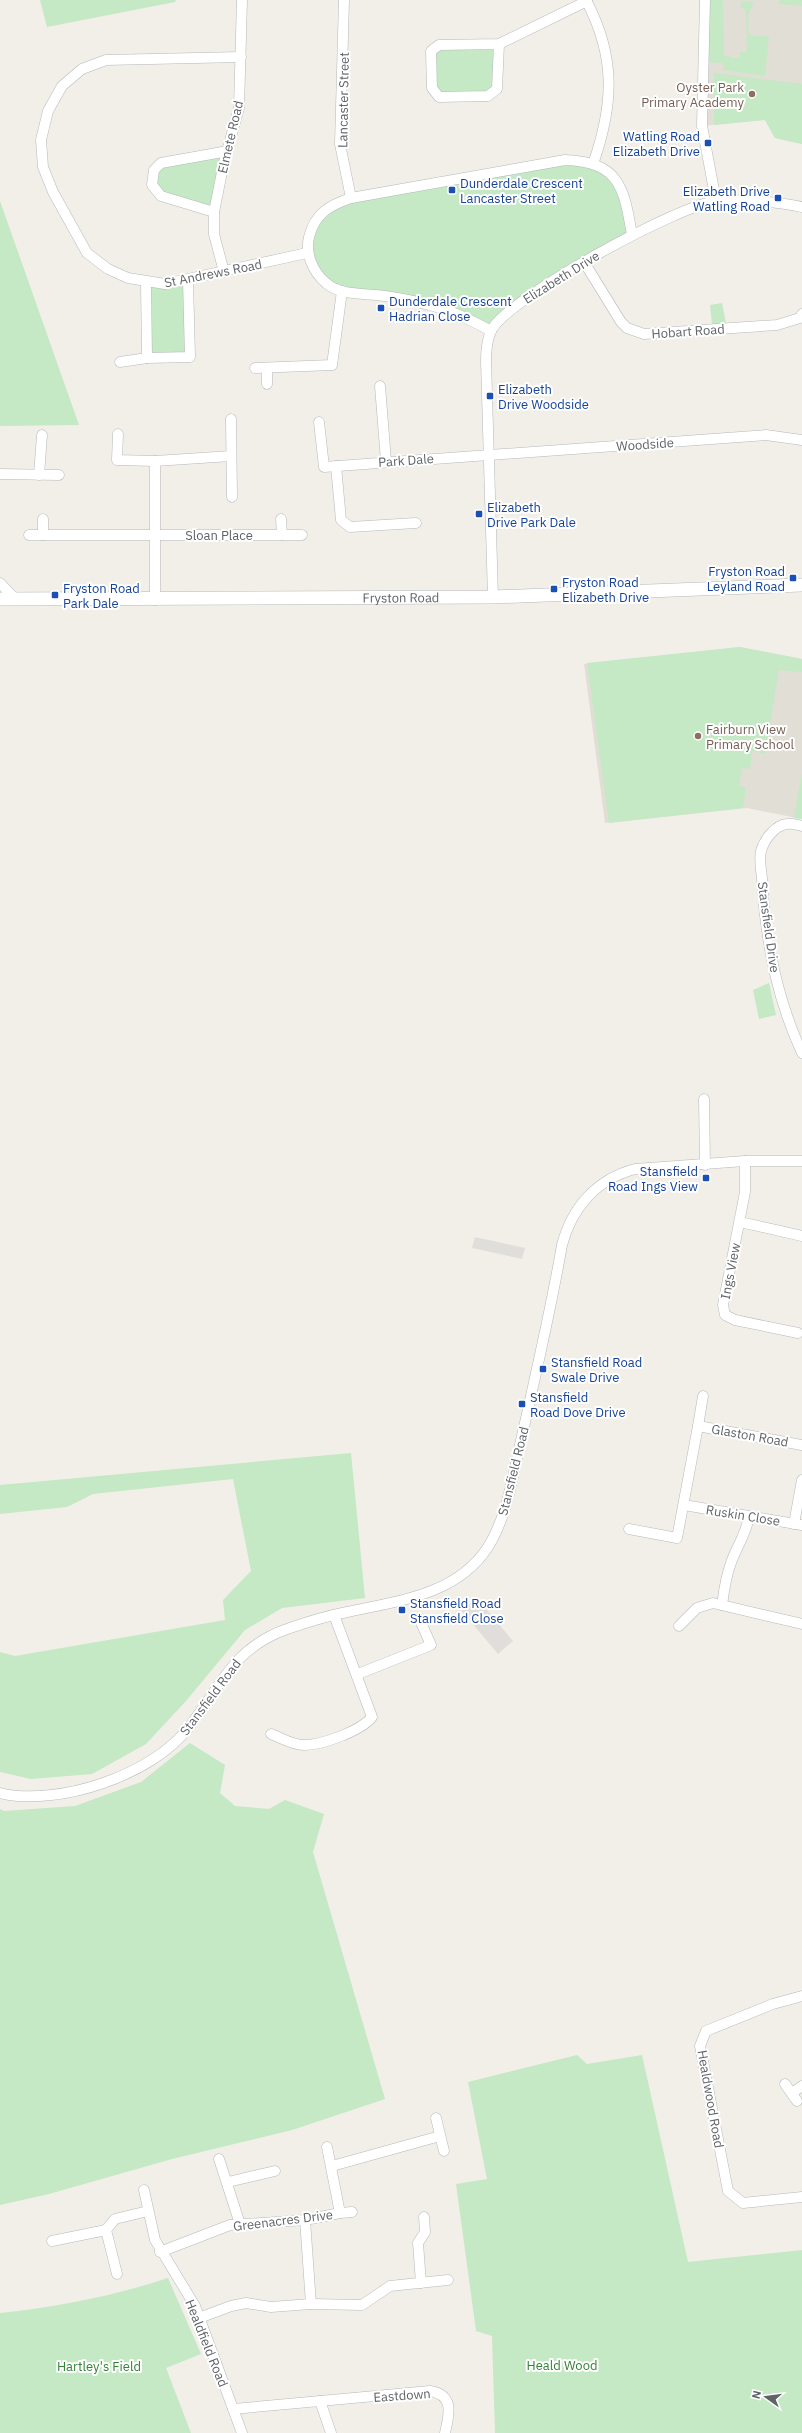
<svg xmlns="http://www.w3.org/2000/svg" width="802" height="2433" font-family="'IBM Plex Sans',sans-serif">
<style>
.industrial{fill:#e0deda}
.education{fill:#e1ded6}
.green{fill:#c5e8c5}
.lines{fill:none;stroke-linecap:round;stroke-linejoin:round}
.minor-casing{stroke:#b5b8bc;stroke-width:11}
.tertiary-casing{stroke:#b5b8bc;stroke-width:14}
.minor{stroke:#fff;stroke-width:10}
.tertiary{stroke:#fff;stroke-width:13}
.education-dot{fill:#8d6e63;stroke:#fff;stroke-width:1.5}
.transit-dot{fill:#1a4fb4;stroke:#fff;stroke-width:1.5}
.labels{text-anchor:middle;stroke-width:4;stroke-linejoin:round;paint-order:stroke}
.education-label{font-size:13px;fill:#785e54;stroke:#fff;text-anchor:end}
.street-label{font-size:13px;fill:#5f6368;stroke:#fff}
.transit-label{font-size:13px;fill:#164399;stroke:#fff;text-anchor:start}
.park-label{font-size:13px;fill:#348238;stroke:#fff}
</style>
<rect width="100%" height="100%" fill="#f1efe8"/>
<!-- industrial -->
<g class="industrial">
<polygon points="475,1237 525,1248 522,1259 472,1248"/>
<polygon points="478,1599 513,1641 498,1654 461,1610"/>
</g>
<!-- education -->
<g class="education">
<polygon points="705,0 802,0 802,144 775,138 765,120 702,126"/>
<polygon points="740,647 802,659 802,819 747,808 605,823 584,664"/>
</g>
<!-- green -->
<g class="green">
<polygon points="40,0 176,0 175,2 47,27"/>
<polygon points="705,0 723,0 724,56 730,56 731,58 740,58 740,52 747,52 746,9 740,8 741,1 754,2 748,15 749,35 769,37 765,76 723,70 723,63 704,62"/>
<polygon points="780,0 802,0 802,6 779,4"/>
<polygon points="499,44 497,89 488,96 439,97 432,88 431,51 439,45"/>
<polygon points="714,73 802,84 802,144 775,138 765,120 714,125"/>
<polygon points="228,151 214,212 161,196 152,185 161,163"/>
<polygon points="580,160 616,180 632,235 509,310 491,331 465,316 342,291 315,270 309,238 331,205"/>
<polygon points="0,201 79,425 0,426"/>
<polygon points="188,280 190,357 147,358 146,283"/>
<polygon points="722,303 726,323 712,324 710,305"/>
<polygon points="740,647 802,659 802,672 779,670 765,754 752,751 750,769 742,768 739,786 746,787 743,808 609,823 587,663"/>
<polygon points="802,773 802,819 794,818"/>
<polygon points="769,983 776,1015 759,1019 753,990"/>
<polygon points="351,1453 365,1598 282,1608 245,1630 186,1701 146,1744 92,1774 31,1779 0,1772 0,1652 15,1656 225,1620 223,1600 251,1571 233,1479 93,1494 67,1507 0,1514 0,1485"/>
<polygon points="190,1743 225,1765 220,1793 235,1806 269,1809 285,1800 324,1814 313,1852 385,2099 292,2130 172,2159 49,2194 0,2205 0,1809 4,1811 75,1806 141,1782"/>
<polygon points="577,2055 587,2064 642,2055 688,2262 802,2250 802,2433 495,2433 492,2336 476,2331 456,2184 487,2179 468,2082"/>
<path d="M168 2278 201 2354 166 2368 191 2433H0V2313C58 2307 113 2296 168 2278Z"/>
</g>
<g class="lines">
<defs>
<g id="minor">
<polyline points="344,0 340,144 351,198"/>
<path d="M586 0C616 57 614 104 593 164"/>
<polyline points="705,0 702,126 716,201"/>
<polyline points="499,44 497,89 488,96 439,97 432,88 431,51 439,45 499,44 587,1"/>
<polyline points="241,57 106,60 82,69 62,86 48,111 41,140 43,167 53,192 87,253 108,269 128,278 165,284 307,253"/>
<polyline points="214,212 161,196 152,185 154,170 161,163 228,151"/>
<polyline points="584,262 621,322 627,328 644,334 777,325 800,318 802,314"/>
<polyline points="224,272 214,234 214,212 224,162 239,108 242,0"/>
<polyline points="146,283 147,358 190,357 188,280"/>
<path d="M491 331C471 320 451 310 429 305 415 301 399 298 385 296 367 293 340 296 326 283 313 272 305 254 309 237 315 213 330 205 351 198L565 160C620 162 624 188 632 235"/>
<polyline points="120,362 147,358"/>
<polyline points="255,368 332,365 342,291"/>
<polyline points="267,368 267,384"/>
<polyline points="380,386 386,461"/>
<polyline points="231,419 232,497"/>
<polyline points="319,422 324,467 766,435 802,440"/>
<polyline points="118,434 117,460 155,461 231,456"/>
<polyline points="155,461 155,600"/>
<polyline points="336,466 341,520 350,527 416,523"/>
<polyline points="0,474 59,475"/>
<polyline points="39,475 42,435"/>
<polyline points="43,519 43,535"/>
<polyline points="281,519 282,535"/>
<polyline points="29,535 302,535"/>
<polyline points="0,583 15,599"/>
<path d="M493 597 486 361C486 351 487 340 491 331 506 299 680 204 717 201 741 199 780 202 802 207"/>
<path d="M802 826C798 825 791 823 787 824 775 825 764 840 761 851 759 859 761 870 762 878 765 938 777 999 802 1053"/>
<polyline points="704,1099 705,1165"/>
<polyline points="745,1161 745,1192 723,1305 725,1315 735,1320 798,1333"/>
<polyline points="740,1222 802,1236"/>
<polyline points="698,1426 703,1396"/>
<polyline points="684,1505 802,1525"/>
<polyline points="794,1524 802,1480"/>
<polyline points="629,1529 677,1538 698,1426 802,1445"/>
<path d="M722 1605C724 1589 726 1575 732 1560 738 1545 746 1533 749 1517"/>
<polyline points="679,1626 697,1608 713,1603 802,1624"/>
<polyline points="358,1674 431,1645 419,1618"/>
<path d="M271 1734C282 1738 292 1745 304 1745 322 1745 361 1731 372 1717L334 1615"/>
<path d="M0 1793C58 1807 153 1775 189 1727 222 1685 233 1648 287 1629 307 1622 327 1616 347 1612 398 1601 457 1595 488 1547 508 1515 513 1473 522 1436 536 1373 551 1309 562 1245 572 1207 597 1179 635 1169L745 1161H802"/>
<polyline points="802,1996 773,2004 706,2031 700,2046 728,2191 743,2203 802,2197"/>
<polyline points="785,2084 797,2101"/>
<polyline points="792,2093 802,2086"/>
<polyline points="436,2118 444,2151"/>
<polyline points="219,2159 240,2224"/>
<polyline points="332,2166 440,2136"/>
<polyline points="228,2182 275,2171"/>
<polyline points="144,2190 155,2240 195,2306 242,2433"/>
<polyline points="340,2213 352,2212"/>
<polyline points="305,2220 311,2304"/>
<polyline points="52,2241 106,2230"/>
<polyline points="160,2252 230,2225 305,2220 340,2213 327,2147"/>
<polyline points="117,2274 106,2230 115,2219 148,2211"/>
<polyline points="421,2283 418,2243 425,2232 424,2217"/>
<polyline points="199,2318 231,2306 246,2303 271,2307 311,2304 362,2305 390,2286 448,2280"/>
<polyline points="320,2401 331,2433"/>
<path d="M233 2409 430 2391C455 2395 449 2415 445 2433"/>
</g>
<g id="tertiary">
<path id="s1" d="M0 599 493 597 802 585"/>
</g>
</defs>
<!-- minor casing -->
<use href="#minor" class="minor-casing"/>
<!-- tertiary casing -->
<use href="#tertiary" class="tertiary-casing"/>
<!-- minor -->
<use href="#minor" class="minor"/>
<!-- tertiary -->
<use href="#tertiary" class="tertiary"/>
</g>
<!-- markers -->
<g class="education-dot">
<circle cx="752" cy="94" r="4"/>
<circle cx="698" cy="736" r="4"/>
</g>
<g class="transit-dot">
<rect x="704" y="139" width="8" height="8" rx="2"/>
<rect x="448" y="186" width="8" height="8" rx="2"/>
<rect x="774" y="194" width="8" height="8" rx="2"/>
<rect x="377" y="304" width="8" height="8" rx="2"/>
<rect x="486" y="392" width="8" height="8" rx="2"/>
<rect x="475" y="510" width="8" height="8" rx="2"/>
<rect x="789" y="574" width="8" height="8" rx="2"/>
<rect x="550" y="585" width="8" height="8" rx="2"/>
<rect x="51" y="591" width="8" height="8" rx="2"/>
<rect x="702" y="1174" width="8" height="8" rx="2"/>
<rect x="539" y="1365" width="8" height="8" rx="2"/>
<rect x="518" y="1400" width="8" height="8" rx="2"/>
<rect x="398" y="1606" width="8" height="8" rx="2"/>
</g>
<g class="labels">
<!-- education labels -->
<g class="education-label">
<text x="744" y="92">Oyster Park<tspan x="744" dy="15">Primary Academy</tspan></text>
<text x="706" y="734" text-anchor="start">Fairburn View<tspan x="706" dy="15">Primary School</tspan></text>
</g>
<!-- street labels -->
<g class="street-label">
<text transform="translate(343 100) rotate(-89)" y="5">Lancaster Street</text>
<text transform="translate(230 137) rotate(-77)" y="5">Elmete Road</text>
<text transform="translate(213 273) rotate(-11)" y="5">St Andrews Road</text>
<text transform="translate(561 277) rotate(-32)" y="5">Elizabeth Drive</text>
<text transform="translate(688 331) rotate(-4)" y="5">Hobart Road</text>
<text transform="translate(645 444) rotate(-4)" y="5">Woodside</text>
<text transform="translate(406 460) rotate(-4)" y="5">Park Dale</text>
<text x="219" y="540">Sloan Place</text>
<text dy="5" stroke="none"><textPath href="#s1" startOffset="401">Fryston Road</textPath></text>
<text transform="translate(769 927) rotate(82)" y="5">Stansfield Drive</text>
<text transform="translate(730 1271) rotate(-79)" y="5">Ings View</text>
<text transform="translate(750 1435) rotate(10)" y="5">Glaston Road</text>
<text transform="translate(513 1471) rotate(-76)" y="5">Stansfield Road</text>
<text transform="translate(743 1515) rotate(9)" y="5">Ruskin Close</text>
<text transform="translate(210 1697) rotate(-53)" y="5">Stansfield Road</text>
<text transform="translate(711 2099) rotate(80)" y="5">Healdwood Road</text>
<text transform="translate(283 2220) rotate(-7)" y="5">Greenacres Drive</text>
<text transform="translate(207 2343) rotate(68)" y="5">Healdfield Road</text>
<text transform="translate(402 2395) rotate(-4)" y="5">Eastdown</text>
</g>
<!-- transit labels -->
<g class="transit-label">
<text x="700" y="141" text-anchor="end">Watling Road<tspan x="700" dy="15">Elizabeth Drive</tspan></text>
<text x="460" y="188">Dunderdale Crescent<tspan x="460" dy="15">Lancaster Street</tspan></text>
<text x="770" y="196" text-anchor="end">Elizabeth Drive<tspan x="770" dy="15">Watling Road</tspan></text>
<text x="389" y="306">Dunderdale Crescent<tspan x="389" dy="15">Hadrian Close</tspan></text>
<text x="498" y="394">Elizabeth<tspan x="498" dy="15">Drive Woodside</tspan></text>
<text x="487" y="512">Elizabeth<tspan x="487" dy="15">Drive Park Dale</tspan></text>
<text x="785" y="576" text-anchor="end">Fryston Road<tspan x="785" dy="15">Leyland Road</tspan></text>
<text x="562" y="587">Fryston Road<tspan x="562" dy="15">Elizabeth Drive</tspan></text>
<text x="63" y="593">Fryston Road<tspan x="63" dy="15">Park Dale</tspan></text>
<text x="698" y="1176" text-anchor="end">Stansfield<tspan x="698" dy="15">Road Ings View</tspan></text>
<text x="551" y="1367">Stansfield Road<tspan x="551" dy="15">Swale Drive</tspan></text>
<text x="530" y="1402">Stansfield<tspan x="530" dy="15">Road Dove Drive</tspan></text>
<text x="410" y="1608">Stansfield Road<tspan x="410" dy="15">Stansfield Close</tspan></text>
</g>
<!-- park labels -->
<g class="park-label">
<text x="562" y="2370">Heald Wood</text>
<text x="99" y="2371">Hartley's Field</text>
</g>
</g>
<!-- north arrow -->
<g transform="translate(766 2397) rotate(284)" stroke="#ffffff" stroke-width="3" paint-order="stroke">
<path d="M0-3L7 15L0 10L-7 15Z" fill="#5f6368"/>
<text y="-6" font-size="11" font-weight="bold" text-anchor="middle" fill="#5f6368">N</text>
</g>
</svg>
